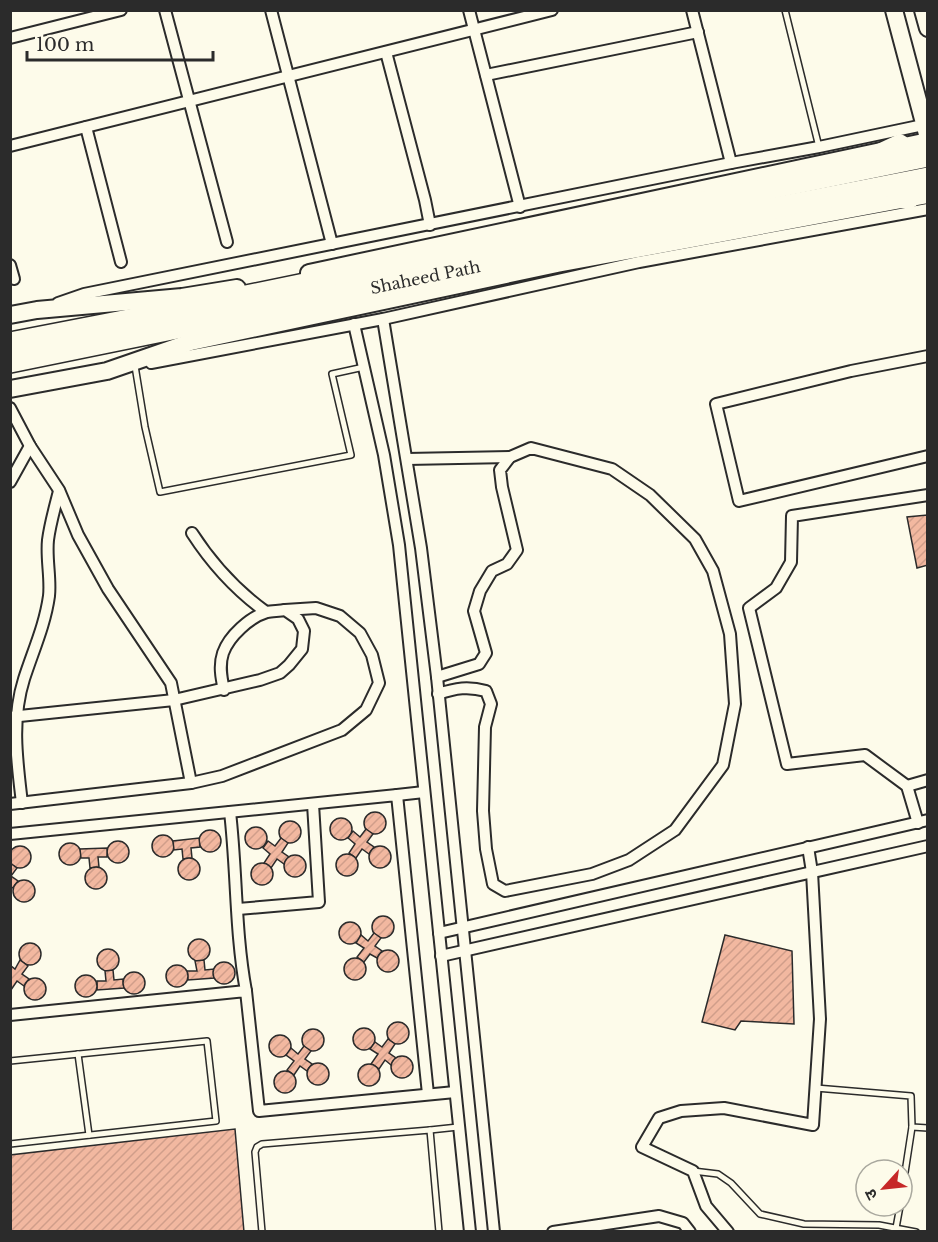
<svg xmlns="http://www.w3.org/2000/svg" width="938" height="1242" font-family="'Libre Baskerville','Noto Sans Devanagari',serif">
<style>
.building{fill:url(#building-hatch);stroke:#2b2b2b;stroke-width:1.5}
.lines{fill:none;stroke-linecap:round;stroke-linejoin:round}
.lane-casing{stroke:#2b2b2b;stroke-width:8}
.street-casing{stroke:#2b2b2b;stroke-width:14}
.secondary-casing{stroke:#2b2b2b;stroke-width:20}
.highway-casing{stroke:#2b2b2b;stroke-width:24}
.lane{stroke:#fdfbea;stroke-width:5}
.street{stroke:#fdfbea;stroke-width:10}
.secondary{stroke:#fdfbea;stroke-width:16}
.highway{stroke:#fdfbea;stroke-width:21}
.labels{text-anchor:middle;stroke-width:4.5;stroke-linejoin:round;paint-order:stroke}
.street-label{font-size:16px;fill:#2b2b2b;stroke:#fdfbea}
</style>
<defs>
<pattern id="building-hatch" width="6" height="6" patternUnits="userSpaceOnUse" patternTransform="scale(1.5)"><rect width="6" height="6" fill="#f2b8a0"/><path d="M-1 1l2-2M0 6l6-6M5 7l2-2" fill="none" stroke="#d09e8a"/></pattern>
</defs>
<rect width="100%" height="100%" fill="#fdfbea"/>
<!-- building -->
<g class="building">
<polygon points="927,515 928,565 917,568 907,517"/>
<circle cx="375" cy="823" r="11"/>
<circle cx="341" cy="829" r="11"/>
<circle cx="290" cy="832" r="11"/>
<circle cx="256" cy="838" r="11"/>
<polygon points="366,829 373,834 367,842 374,847 369,854 362,849 356,858 349,853 355,844 348,838 353,831 360,837"/>
<circle cx="210" cy="841" r="11"/>
<circle cx="163" cy="846" r="11"/>
<polygon points="199,838 200,847 191,848 192,858 183,859 182,849 174,850 173,841"/>
<polygon points="281,838 288,843 282,852 289,857 284,864 277,859 271,868 264,863 270,854 263,848 268,841 275,846"/>
<circle cx="118" cy="852" r="11"/>
<circle cx="70" cy="854" r="11"/>
<circle cx="380" cy="857" r="11"/>
<circle cx="20" cy="857" r="11"/>
<polygon points="107,848 107,857 98,857 99,867 90,868 89,858 81,858 80,849"/>
<circle cx="347" cy="865" r="11"/>
<circle cx="295" cy="866" r="11"/>
<circle cx="189" cy="869" r="11"/>
<polygon points="10,863 17,868 11,876 18,881 13,888 10,886"/>
<circle cx="262" cy="874" r="11"/>
<circle cx="96" cy="878" r="11"/>
<circle cx="24" cy="891" r="11"/>
<circle cx="383" cy="927" r="11"/>
<circle cx="350" cy="933" r="11"/>
<polygon points="374,933 381,938 375,946 382,951 377,958 370,954 364,962 357,957 364,948 356,943 361,935 368,941"/>
<polygon points="725,935 792,951 794,1024 741,1021 735,1030 702,1022"/>
<circle cx="199" cy="950" r="11"/>
<circle cx="30" cy="954" r="11"/>
<circle cx="108" cy="960" r="11"/>
<circle cx="388" cy="961" r="11"/>
<circle cx="355" cy="969" r="11"/>
<polygon points="20,960 28,966 22,974 29,979 24,986 17,981 11,990 10,965 15,969"/>
<polygon points="204,960 205,970 214,969 214,978 188,980 187,971 197,971 195,961"/>
<circle cx="224" cy="973" r="11"/>
<circle cx="177" cy="976" r="11"/>
<polygon points="113,970 114,980 123,979 124,988 97,990 97,981 106,981 105,971"/>
<circle cx="134" cy="983" r="11"/>
<circle cx="86" cy="986" r="11"/>
<circle cx="35" cy="989" r="11"/>
<circle cx="398" cy="1033" r="11"/>
<circle cx="364" cy="1039" r="11"/>
<circle cx="313" cy="1040" r="11"/>
<circle cx="280" cy="1046" r="11"/>
<polygon points="388,1039 395,1044 389,1053 396,1058 391,1065 385,1060 379,1069 371,1064 378,1054 370,1049 375,1042 382,1047"/>
<polygon points="304,1046 311,1051 305,1059 312,1064 307,1071 300,1066 294,1075 287,1070 294,1061 286,1055 291,1048 298,1054"/>
<circle cx="402" cy="1067" r="11"/>
<circle cx="318" cy="1074" r="11"/>
<circle cx="369" cy="1075" r="11"/>
<circle cx="285" cy="1082" r="11"/>
<polygon points="235,1129 244,1232 10,1232 10,1155"/>
</g>
<g class="lines">
<defs>
<g id="lane">
<polyline points="785,10 819,147"/>
<polyline points="135,366 145,427 160,492 351,455 332,374 364,367"/>
<polyline points="78,1054 89,1135"/>
<polyline points="10,1061 207,1041 216,1121 10,1144"/>
<polyline points="816,1088 911,1096 912,1127 928,1128"/>
<polyline points="430,1130 458,1127"/>
<polyline points="693,1171 718,1174 731,1183 760,1214 804,1224 879,1225 916,1232"/>
<polyline points="902,1192 912,1127"/>
<polyline points="896,1228 900,1206"/>
<polyline points="262,1232 255,1152 257,1147 262,1144 430,1130 439,1232"/>
</g>
<g id="street">
<polyline points="165,10 227,242"/>
<polyline points="271,10 332,244"/>
<polyline points="469,10 520,207"/>
<polyline points="692,10 731,163"/>
<polyline points="10,38 121,10"/>
<polyline points="386,52 425,200 430,225"/>
<polyline points="486,75 698,32"/>
<polyline points="86,127 121,262"/>
<polyline points="10,146 552,10"/>
<polyline points="10,265 14,279"/>
<polyline points="58,303 84,294 731,163 819,147 928,124"/>
<polyline points="383,319 421,548 437,677 494,1232"/>
<polyline points="354,324 384,455 399,545 470,1232"/>
<polyline points="928,356 851,371 716,404 739,501 928,456"/>
<polyline points="151,363 383,319 639,262 928,209"/>
<polyline points="10,408 30,446 59,490 78,535 108,589 171,683 191,783"/>
<polyline points="407,459 510,457"/>
<polyline points="10,482 30,446"/>
<path d="M192 533C212 564 237 591 266 612"/>
<path d="M437 677 479 664 486 653 474 611 480 591 492 571 507 564 517 550 502 487 500 470 510 457 531 448 612 469 650 495 695 539 713 571 730 634 735 704 723 765 675 830 629 860 592 874 505 891 493 884 486 849 483 811 485 727 491 704 486 691C468 686 456 688 438 694"/>
<path d="M10 717 174 700 260 680 280 673 289 665 302 649 304 631 298 619 285 610C279 611 272 611 267 612 250 617 229 636 223 653 219 665 221 677 224 690"/>
<polyline points="907,786 928,780"/>
<polyline points="397,795 424,792"/>
<path d="M22 803C17 761 11 720 24 679 33 651 45 625 49 596 51 578 46 559 48 540 50 524 55 507 59 491"/>
<polyline points="10,804 191,783 222,776 342,730 366,710 379,683 372,655 360,633 340,616 316,608 285,610"/>
<path d="M230 812C237 872 235 932 246 991"/>
<polyline points="918,823 907,786 865,755 787,764 749,608 776,588 791,562 792,516 928,495"/>
<polyline points="10,834 397,795 428,1094"/>
<polyline points="238,909 319,902 313,804"/>
<polyline points="439,933 928,820"/>
<polyline points="441,956 928,846"/>
<polyline points="10,1015 246,991 259,1111 455,1092"/>
<polyline points="553,1232 659,1216 683,1223 690,1232"/>
<polyline points="728,1232 706,1206 693,1171 642,1147 659,1118 681,1111 724,1108 813,1125 820,1019 812,872 808,847"/>
</g>
<g id="secondary">
<polyline points="894,10 928,138"/>
<polyline points="923,10 928,28"/>
<polyline points="309,273 928,141"/>
<polyline points="10,315 37,310 182,297 237,288"/>
<polyline points="10,389 107,371 191,342 557,264 928,195"/>
</g>
<g id="highway">
<polyline points="870,159 900,145"/>
<polyline points="872,196 909,198"/>
<polyline points="10,343 139,318 928,156"/>
<path id="s1" d="M10 362 504 261 928 178"/>
</g>
</defs>
<!-- lane casing -->
<use href="#lane" class="lane-casing"/>
<!-- street casing -->
<use href="#street" class="street-casing"/>
<!-- secondary casing -->
<use href="#secondary" class="secondary-casing"/>
<!-- highway casing -->
<use href="#highway" class="highway-casing"/>
<!-- lane -->
<use href="#lane" class="lane"/>
<!-- street -->
<use href="#street" class="street"/>
<!-- secondary -->
<use href="#secondary" class="secondary"/>
<!-- highway -->
<use href="#highway" class="highway"/>
</g>
<g class="labels">
<!-- street labels -->
<g class="street-label">
<text dy="6" stroke="none"><textPath href="#s1" startOffset="424">Shaheed Path</textPath></text>
</g>
</g>
<!-- border -->
<rect width="938" height="1242" fill="none" stroke="#2b2b2b" stroke-width="24"/>
<!-- north arrow -->
<g transform="translate(884 1188) rotate(243)"><circle r="28" fill="#fdfbea" stroke="#a9a89e" stroke-width="1.5"/>
<path d="M0-4.5L10 22L0 15L-10 22Z" fill="#c62828"/>
<text y="-9" font-size="16" font-weight="bold" text-anchor="middle" fill="#2b2b2b">उ</text>
</g>
<!-- scale -->
<path d="M27 51v9h186v-9" fill="none" stroke="#2b2b2b" stroke-width="3"/>
<text x="36" y="51" font-size="18" fill="#2b2b2b" stroke="#fdfbea" stroke-width="4.5" paint-order="stroke">100 m</text>
</svg>
